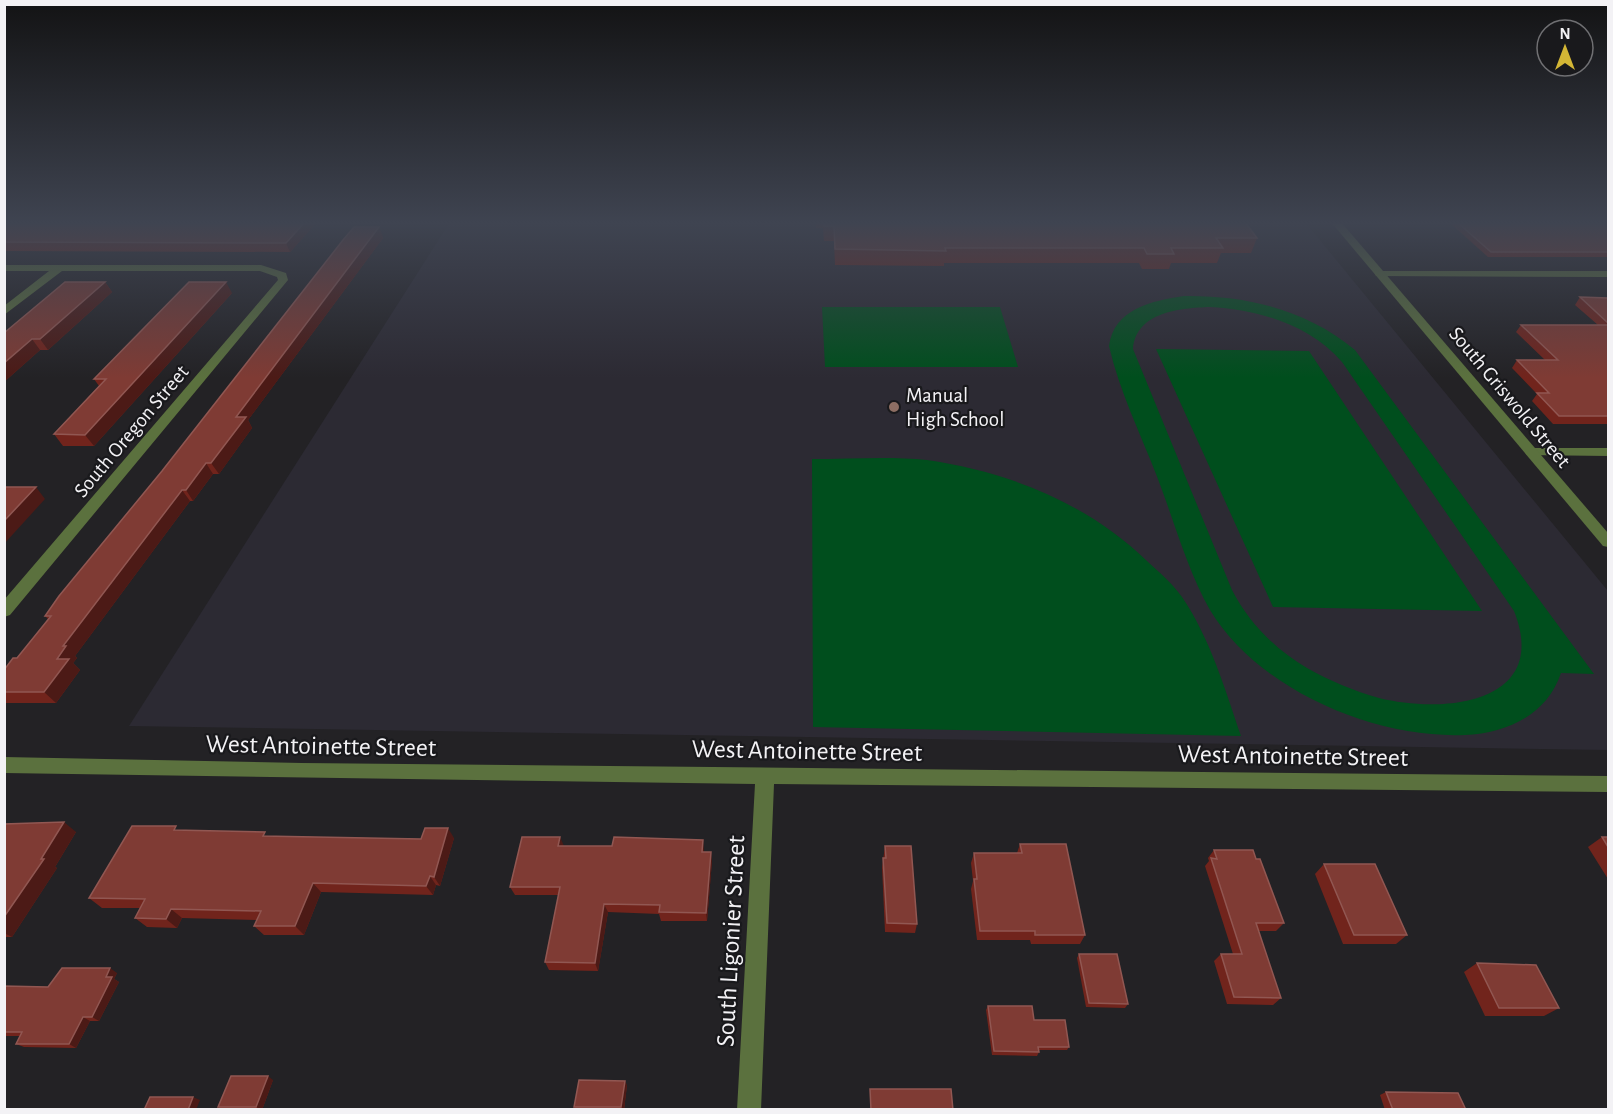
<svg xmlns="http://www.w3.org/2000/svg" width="1613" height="1114" font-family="'Alegreya Sans',sans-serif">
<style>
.built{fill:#2c2a33}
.green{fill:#004e1d;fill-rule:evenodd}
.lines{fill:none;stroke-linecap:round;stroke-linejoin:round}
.minor{fill:#5b713e;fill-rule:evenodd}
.tertiary{fill:#5b713e;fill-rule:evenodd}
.wall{fill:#71241c}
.shaded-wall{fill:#4c1a16}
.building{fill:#7f3b34;stroke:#915752;stroke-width:1.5}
.education-dot{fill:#8d6e63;stroke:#19191c;stroke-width:2}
.labels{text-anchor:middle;stroke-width:4.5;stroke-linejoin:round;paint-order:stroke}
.poi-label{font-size:21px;fill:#f3f2f5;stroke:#19191c;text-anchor:start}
.street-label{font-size:21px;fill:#f3f2f5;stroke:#19191c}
.near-street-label{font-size:26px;fill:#f3f2f5;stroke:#19191c}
</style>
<rect width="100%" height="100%" fill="#232225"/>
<!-- built -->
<polygon class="built" points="450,222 1305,222 1608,591 1608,750 129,726"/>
<!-- green -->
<g class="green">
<path d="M1184 296C1246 295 1307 310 1355 350L1594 674 1561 673C1547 715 1507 733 1465 735 1375 739 1258 690 1210 610 1187 570 1173 517 1156 474 1140 433 1119 390 1109 346 1114 309 1151 301 1184 296ZM1210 307C1259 310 1309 324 1342 362L1514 611C1551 704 1443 714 1379 698 1354 691 1330 681 1307 668 1275 649 1249 623 1232 590L1133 349C1136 312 1180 308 1210 307Z"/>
<polygon points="822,307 1000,307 1018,367 825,367"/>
<polygon points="1156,349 1309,351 1482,611 1273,607"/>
<path d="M812 459C850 459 890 456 927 460 1009 472 1087 503 1147 561 1159 572 1173 584 1182 597 1210 638 1225 689 1241 736L813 727Z"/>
</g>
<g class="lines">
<!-- minor -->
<g class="minor">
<polygon points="4,265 261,265 286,273 288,280 10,615 4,617 4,600 278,280 277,277 260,271 62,271 4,315 4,306 49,271 4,271"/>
<polygon points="1380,271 1608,271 1608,277 1376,276 1375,274"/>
<polygon points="1532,448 1608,448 1608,456 1527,455 1525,452 1527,449"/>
<polygon points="4,757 302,763 1608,776 1608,792 774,784 761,1110 737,1110 755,784 4,773"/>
</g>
<!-- tertiary -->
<polygon class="tertiary" points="1331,222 1341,222 1608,533 1608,547 1603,546"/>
</g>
<!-- wall -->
<g class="wall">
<polygon points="4,222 317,222 290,252 4,251"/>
<polygon points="816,222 1245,222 1257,238 1251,253 1221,253 1217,263 1171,263 1169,269 1142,269 1139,263 944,263 944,266 835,265 834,241 824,241 823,228 816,228"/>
<polygon points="1449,222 1608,222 1608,257 1488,257"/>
<polygon points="379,227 383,238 248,420 252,428 219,474 213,474 193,501 190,501 75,656 77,658 73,663 80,670 56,703 4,703 4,670 17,658 48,619 45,616"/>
<polygon points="105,282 112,292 48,350 40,350 4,382 4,333"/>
<polygon points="232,293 94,446 63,446 54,434 99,386 94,379"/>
<polygon points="1580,297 1608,298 1608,424 1553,424 1532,401 1537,394 1512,368 1517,360 1545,360 1516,332 1521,325 1598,325 1575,305"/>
<polygon points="4,824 76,832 55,867 57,868 12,937 4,937"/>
<polygon points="181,831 269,836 421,839 454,838 440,886 436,885 433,895 321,892 304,935 264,935 254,926 257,920 182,918 177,928 147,927 135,918 140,908 102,908 89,898"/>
<polygon points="1602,837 1608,837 1608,879 1588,847"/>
<polygon points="1020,844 1085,935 1080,944 1031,944 1030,940 977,940 971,889 973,881 971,863 974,853 1017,853"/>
<polygon points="564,846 704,850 704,852 712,861 707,921 661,921 659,914 608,912 598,971 549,970 545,962 559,895 515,895 510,887"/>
<polygon points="885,846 917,924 915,933 885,932 882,868"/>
<polygon points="1214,850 1284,923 1276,931 1258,931 1281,998 1273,1005 1227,1004 1214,961 1221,954 1233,954 1205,866 1209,861 1208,858"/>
<polygon points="1324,864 1407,935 1396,944 1343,944 1315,874"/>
<polygon points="1079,954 1128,1004 1125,1008 1086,1007 1077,958"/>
<polygon points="1477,963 1559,1008 1544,1016 1485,1016 1464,972"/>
<polygon points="117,973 114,979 119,982 99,1021 90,1021 76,1048 24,1047 16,1044 20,1036 4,1036 4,986 48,987"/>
<polygon points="988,1006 1034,1020 1069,1047 1067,1050 1039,1050 1039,1052 1037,1056 992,1055 986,1010"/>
<polygon points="273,1080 262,1110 223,1110 218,1107"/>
<polygon points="627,1085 624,1110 576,1110 574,1107"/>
<polygon points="1386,1092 1466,1110 1385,1110 1380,1095"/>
</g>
<!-- shaded-wall -->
<g class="shaded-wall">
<polygon points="305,222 317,222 290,252 286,243"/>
<polygon points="379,227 383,238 248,420 252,428 219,474 211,463 236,417"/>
<polygon points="105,282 112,292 48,350 40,339"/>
<polygon points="226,282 232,293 94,446 85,435"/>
<polygon points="32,339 40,350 4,382 4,363"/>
<polygon points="206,463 213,474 193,501 186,490"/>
<polygon points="36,487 45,499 4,544 4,521"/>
<polygon points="182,490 190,501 75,656 77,658 73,663 80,670 56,703 44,692 57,659 63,646"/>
<polygon points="64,822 76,832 55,867 57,868 12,937 4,933 4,917"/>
<polygon points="448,828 454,838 440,886 434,877"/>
<polygon points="560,837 564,846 558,846"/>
<polygon points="703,840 704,850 703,861 702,852"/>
<polygon points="711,852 712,861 707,921 706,913"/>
<polygon points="430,876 436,885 433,895 426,886"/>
<polygon points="313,883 321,892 304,935 295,926"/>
<polygon points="604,904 608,912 598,971 595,963"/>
<polygon points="171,909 182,918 177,928 166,919"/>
<polygon points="110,968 117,973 114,979 119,982 99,1021 92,1017 106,977"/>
<polygon points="83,1017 90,1021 76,1048 69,1044"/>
<polygon points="268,1076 273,1080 262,1110 256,1107"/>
<polygon points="625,1081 627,1085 624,1110 623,1110 621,1107"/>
<polygon points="193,1097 200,1100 196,1110 188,1110"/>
</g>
<!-- building -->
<g class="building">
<polygon points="4,222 305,222 286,243 4,242"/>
<polygon points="824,222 1245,222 1257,238 1216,238 1223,248 1171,248 1174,254 1147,254 1144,248 945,248 946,251 835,249 834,226 824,226"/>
<polygon points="1457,222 1608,222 1608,252 1491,252"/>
<polygon points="354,227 379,227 236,417 246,417 211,463 206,463 186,490 182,490 63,646 66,646 57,659 69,659 44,692 4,692 4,670 13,658 17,658 51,616 45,616 59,596 162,471 343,240"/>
<polygon points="65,282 105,282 40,339 32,339 4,363 4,333"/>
<polygon points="189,282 226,282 85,435 54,434 106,379 94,379"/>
<polygon points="1580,297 1608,298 1608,323"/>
<polygon points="1521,325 1608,325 1608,416 1559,416 1537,393 1549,393 1517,360 1558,360"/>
<polygon points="4,487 36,487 4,521"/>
<polygon points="64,822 41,859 44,859 4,917 4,824"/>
<polygon points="132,826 176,826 174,830 265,832 263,836 421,839 425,828 448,828 434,877 430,876 426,886 313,883 295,926 254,926 261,911 171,909 166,919 135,918 145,899 89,898"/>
<polygon points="522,837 560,837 558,846 612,846 614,837 703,840 702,852 711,852 706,913 659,912 660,905 604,904 595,963 545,962 560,887 510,887"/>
<polygon points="1602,837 1608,837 1608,847"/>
<polygon points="1020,844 1066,844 1085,935 1035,935 1035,931 980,931 974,879 977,879 974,853 1022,853"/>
<polygon points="885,846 911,846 917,924 887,923 883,858 886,858"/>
<polygon points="1214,850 1253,850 1256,859 1260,859 1284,923 1256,923 1281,998 1234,997 1221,954 1242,954 1211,858 1217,859"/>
<polygon points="1324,864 1375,864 1407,935 1354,935"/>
<polygon points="1079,954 1117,954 1128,1004 1089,1003"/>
<polygon points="1477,963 1536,965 1559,1008 1499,1008"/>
<polygon points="62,968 110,968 106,977 112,977 92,1017 83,1017 69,1044 16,1044 22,1032 4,1032 4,986 48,987"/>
<polygon points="988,1006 1032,1006 1034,1020 1065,1020 1069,1047 1038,1047 1039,1052 994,1051"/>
<polygon points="231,1076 268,1076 256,1107 218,1107"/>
<polygon points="579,1080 625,1081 621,1107 574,1107"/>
<polygon points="870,1089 951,1089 953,1110 871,1110"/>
<polygon points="1386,1092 1458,1093 1466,1110 1393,1110"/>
<polygon points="150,1097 193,1097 188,1110 144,1110"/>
</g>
<!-- sky -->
<linearGradient id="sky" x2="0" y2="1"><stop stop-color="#131314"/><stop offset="0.59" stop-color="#3f4451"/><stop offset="1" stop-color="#3f4451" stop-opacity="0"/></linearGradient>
<rect width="1613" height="378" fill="url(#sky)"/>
<!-- markers -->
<circle class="education-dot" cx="894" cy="407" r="6"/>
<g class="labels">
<!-- poi labels -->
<g class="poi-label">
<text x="906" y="402">Manual<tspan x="906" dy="24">High School</tspan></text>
</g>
<!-- street labels -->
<g class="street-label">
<text transform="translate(1510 397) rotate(50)" y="7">South Griswold Street</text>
<text transform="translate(131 431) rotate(-50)" y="7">South Oregon Street</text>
</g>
<!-- near-street labels -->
<g class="near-street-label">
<text transform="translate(321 745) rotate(1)" y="9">West Antoinette Street</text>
<text transform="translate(807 750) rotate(1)" y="9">West Antoinette Street</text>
<text transform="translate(1293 755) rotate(1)" y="9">West Antoinette Street</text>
<text transform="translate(730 941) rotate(-87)" y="9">South Ligonier Street</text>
</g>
</g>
<!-- border -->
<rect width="1613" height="1114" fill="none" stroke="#f3f2f5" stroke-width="12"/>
<!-- north arrow -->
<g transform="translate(1565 48)"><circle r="28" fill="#19191c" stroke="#707073" stroke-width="1.5"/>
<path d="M0-4.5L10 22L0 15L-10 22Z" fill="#d3b635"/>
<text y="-9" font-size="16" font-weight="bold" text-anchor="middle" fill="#f3f2f5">N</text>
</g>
</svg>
